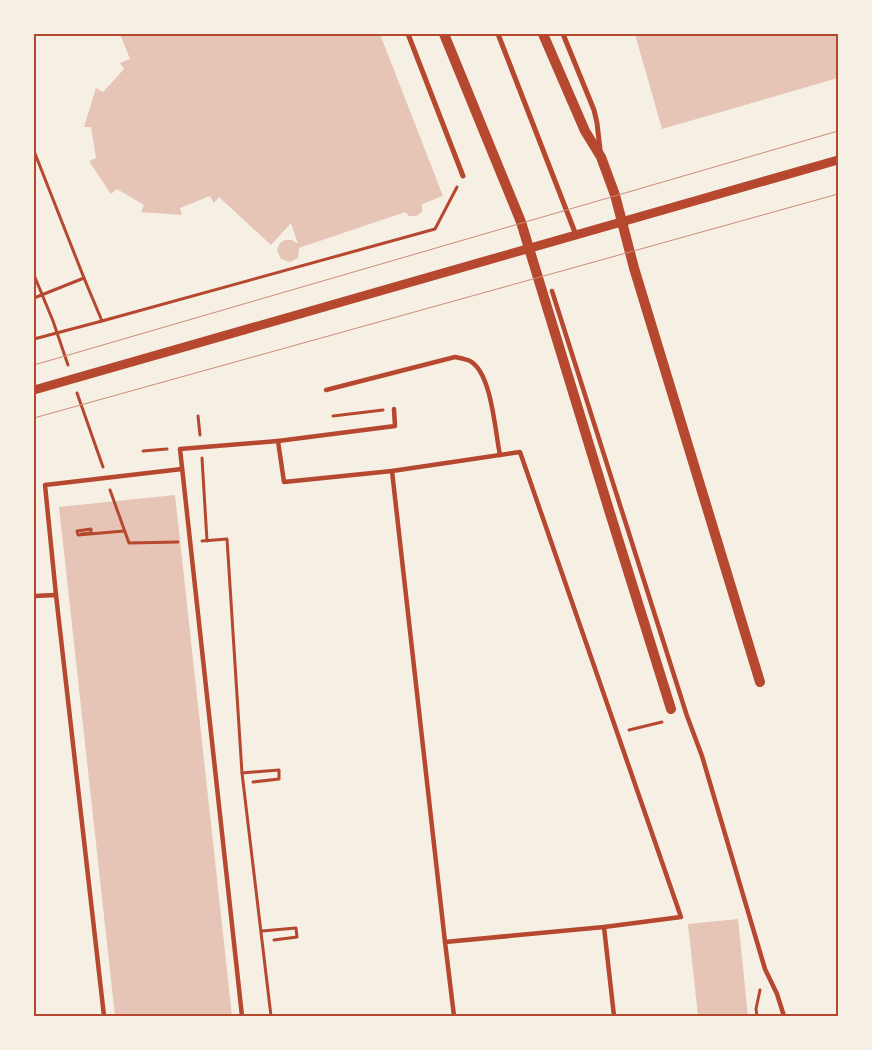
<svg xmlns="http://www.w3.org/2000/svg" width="872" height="1050" font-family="Cabin,sans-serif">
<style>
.building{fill:#e6c5b7}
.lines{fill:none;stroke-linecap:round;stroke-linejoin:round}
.path{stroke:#b5482f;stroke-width:3}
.pedestrian{stroke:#b5482f;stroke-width:4.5}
.minor{stroke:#b5482f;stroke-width:5}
.tertiary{stroke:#b5482f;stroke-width:9}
.secondary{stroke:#b5482f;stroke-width:10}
.tram{stroke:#cf8b77;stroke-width:1}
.neatline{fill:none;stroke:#b5482f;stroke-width:2}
</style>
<rect width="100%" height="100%" fill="#f6efe4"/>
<!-- building -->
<g class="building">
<polygon points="120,34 380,34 443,196 422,204 422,212 416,216 409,216 405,212 299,248 298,258 290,262 281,259 277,250 280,243 285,240 292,240 298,244 291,223 271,245 219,197 214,203 210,196 180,208 182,215 141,212 144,205 117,189 111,194 89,161 96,158 91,127 84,127 96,88 103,92 124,69 120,63 130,59"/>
<polygon points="635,34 838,34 838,78 662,129"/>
<polygon points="175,495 232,1016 115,1016 59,507"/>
<polygon points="738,919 748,1016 698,1016 688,924"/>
</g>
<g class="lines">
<!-- path -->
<g class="path">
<polyline points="34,151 84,278 34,298"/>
<polyline points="34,275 53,321 68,365"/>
<polyline points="84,278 102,321 435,229 457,187"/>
<polyline points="34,339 102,321"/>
<polyline points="77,393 103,467"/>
<polyline points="198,416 200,435"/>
<polyline points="333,416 383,410"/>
<polyline points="143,451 167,449"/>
<polyline points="202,458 207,541"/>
<polyline points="110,490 129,543 178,542"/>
<polyline points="81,534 91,533 91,529 77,531 78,535 124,531"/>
<polyline points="202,541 227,539 242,773 271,1016"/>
<polyline points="629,730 662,722"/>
<polyline points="242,773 279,770 279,779 253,782"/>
<polyline points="262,931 296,928 297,937 274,940"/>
<polyline points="757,1016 756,1009 760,990"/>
</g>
<!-- pedestrian -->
<g class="pedestrian">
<polyline points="552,291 687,716 702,756 765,969 777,994 784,1016"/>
<path d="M326 390 455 357C459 358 465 359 470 361 492 373 495 432 500 455"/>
<polyline points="278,441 395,426 394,409"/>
<polygon points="520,452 681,917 604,927 445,942 392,471"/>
<polyline points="56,595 45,485 182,469"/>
<polyline points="34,596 56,595 104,1016"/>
<polyline points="604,927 614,1016"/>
<polyline points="445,942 454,1016"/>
<polyline points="242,1016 180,449 278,441 284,482 392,471"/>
</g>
<!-- minor -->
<g class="minor">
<polyline points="408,34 463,176"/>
<polyline points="498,34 576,235"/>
<polyline points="563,34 594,110 597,123 600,149"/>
</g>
<!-- tertiary -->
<polyline class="tertiary" points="34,390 838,160"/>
<!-- secondary -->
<g class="secondary">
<polyline points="444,34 521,222 609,510 671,709"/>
<polyline points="543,34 585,131 601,157 615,195 634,268 760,682"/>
</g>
<!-- tram -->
<g class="tram">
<polyline points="34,365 838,131"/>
<polyline points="34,418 838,194"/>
</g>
</g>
<!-- border -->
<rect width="872" height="1050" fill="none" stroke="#f6efe4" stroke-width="70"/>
<rect x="35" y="35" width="802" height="980" class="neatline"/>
</svg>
